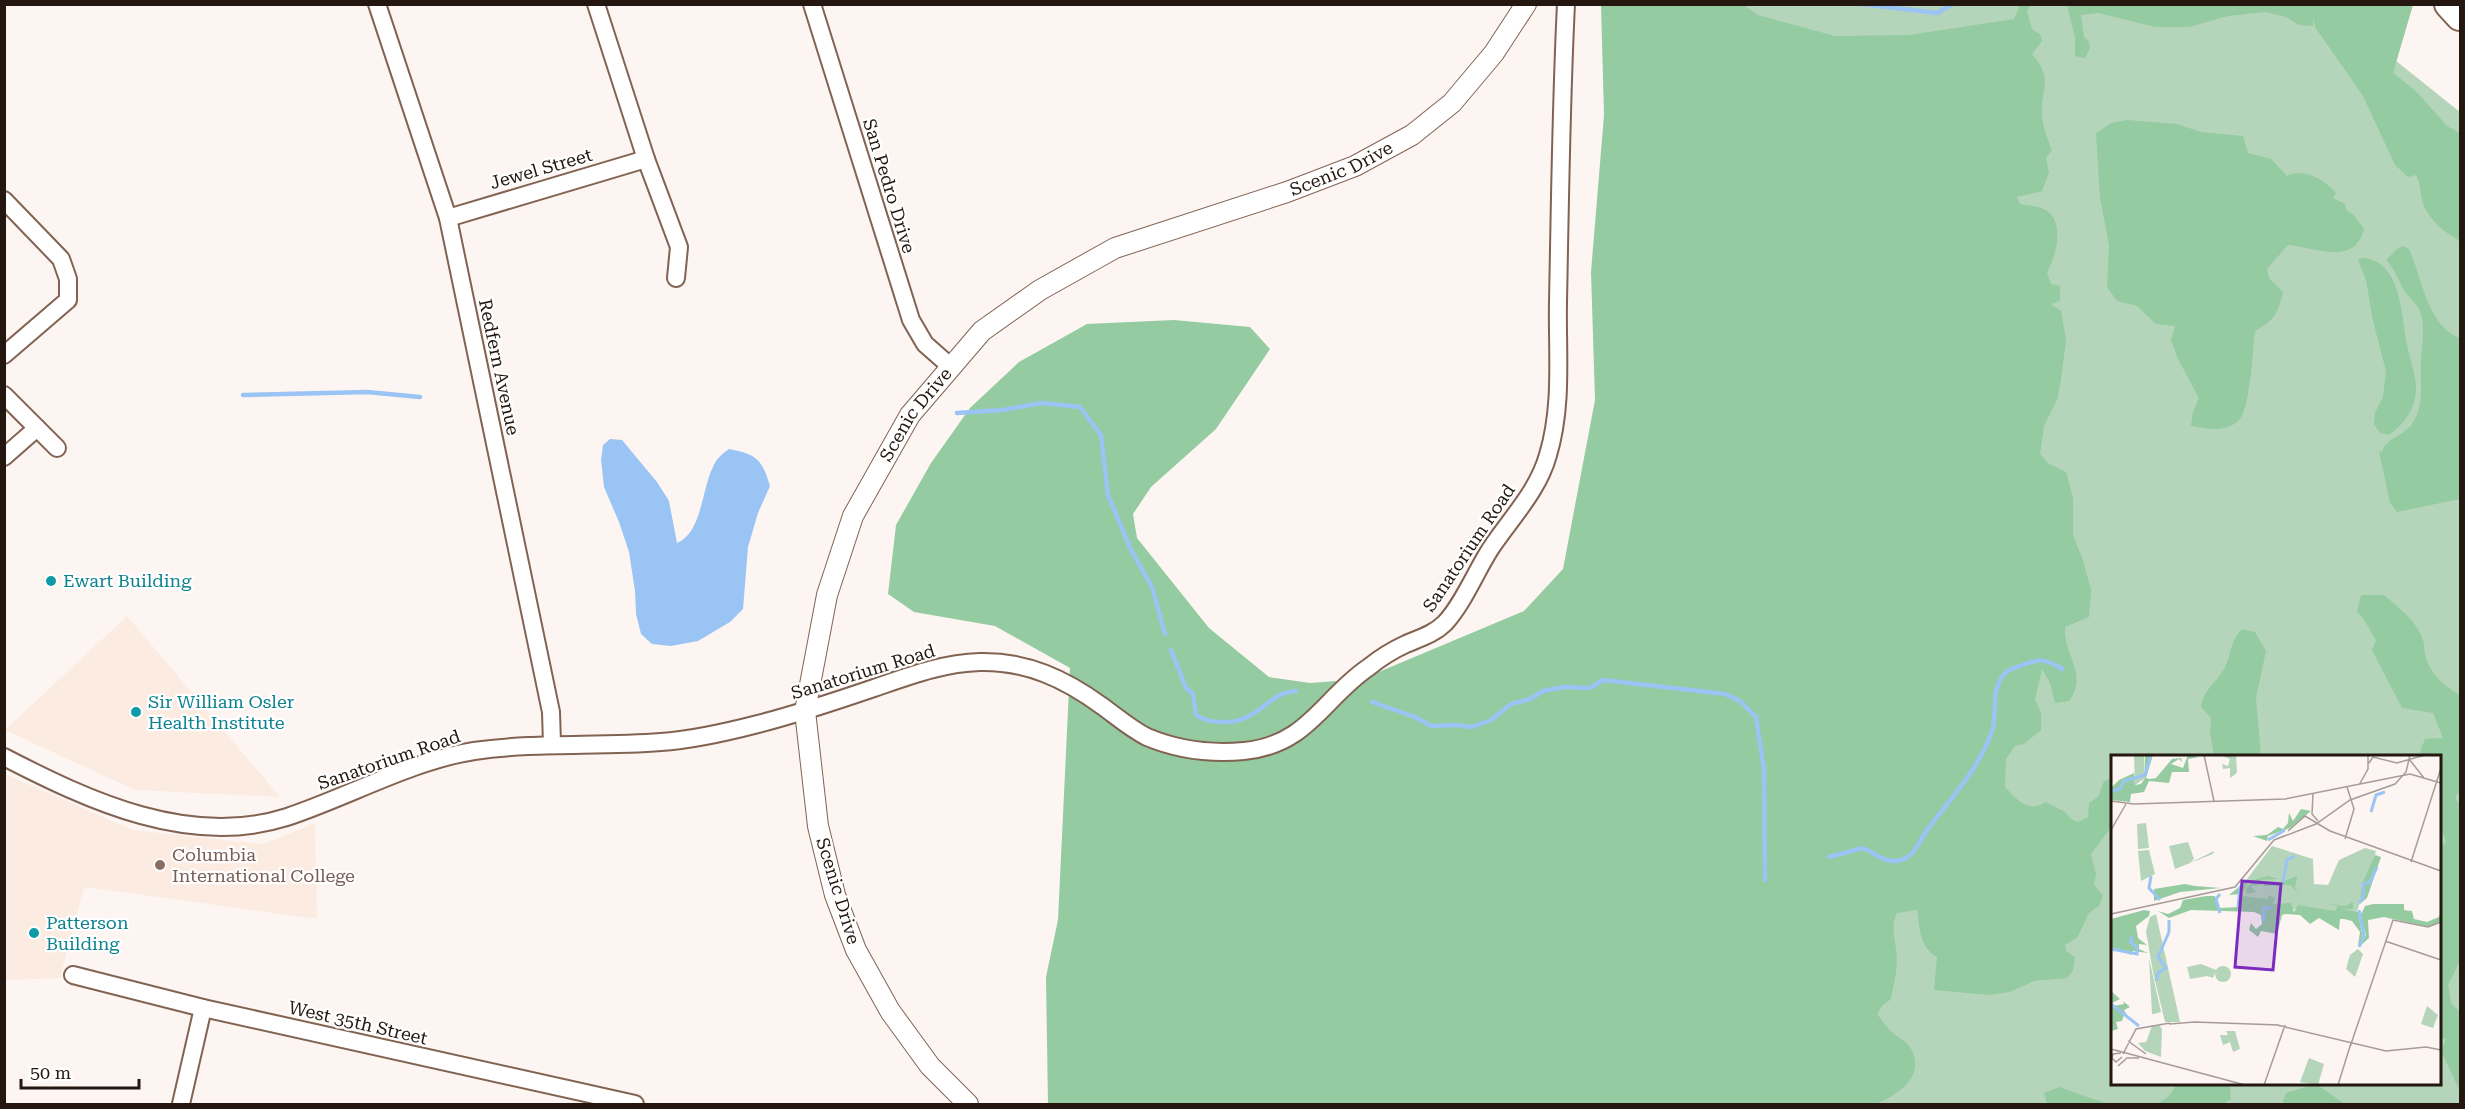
<svg xmlns="http://www.w3.org/2000/svg" width="2465" height="1109" font-family="'Roboto Serif',serif">
<style>
.built{fill:#fcebe1}
.green{fill:#b5d5bb;fill-rule:evenodd}
.forest{fill:#94cba1}
.water{fill:#9ac4f4}
.lines{fill:none;stroke-linecap:round;stroke-linejoin:round}
.stream{stroke:#9ac4f4;stroke-width:4.5}
.minor-casing{stroke:#826352;stroke-width:20}
.tertiary-casing{stroke:#826352;stroke-width:22}
.motorway-casing{stroke:#826352;stroke-width:32}
.minor{stroke:#fff;stroke-width:16}
.tertiary{stroke:#fff;stroke-width:20}
.motorway{stroke:#fff;stroke-width:28}
.culture-dot{fill:#0f9aa8;stroke:#fff;stroke-width:2}
.education-dot{fill:#8d6e63;stroke:#fff;stroke-width:2}
.labels{text-anchor:middle;stroke-width:4.5;stroke-linejoin:round;paint-order:stroke}
.street-label{font-size:18px;fill:#231710;stroke:#fff}
.culture-label{font-size:18px;fill:#0d838f;stroke:#fff;text-anchor:start}
.education-label{font-size:18px;fill:#785e54;stroke:#fff;text-anchor:start}
.inset-river{fill:none;stroke:#9ac4f4;stroke-width:3}
.inset-road{fill:none;stroke:#a69c98;stroke-width:1.5}
.view{fill:#7b2cbf;fill-opacity:0.15;stroke:#7b2cbf;stroke-width:3}
.inset-edge{fill:none;stroke:#231710;stroke-width:3}
</style>
<rect width="100%" height="100%" fill="#fdf5f2"/>
<!-- built -->
<g class="built">
<polygon points="127,616 280,797 135,790 5,730"/>
<polygon points="5,774 133,830 264,844 315,823 317,919 84,887 60,978 5,980"/>
</g>
<!-- green -->
<path class="green" d="M1699 5H2326L2460 112V1104H1802ZM2112 756H2440V1084H2112Z"/>
<!-- forest -->
<g class="forest">
<path d="M1601 5H1744L1758 15 1835 36 1909 35 2014 19 2020 5H2030L2027 11 2032 29 2040 34 2042 41 2032 54C2036 59 2041 65 2043 71 2047 82 2043 93 2042 104 2040 120 2046 135 2052 150L2046 158 2049 173 2042 191 2017 197 2020 204C2029 206 2039 205 2047 211 2065 223 2056 257 2047 272L2051 284 2060 286V301L2051 304 2061 311 2066 340 2061 380 2057 400 2044 426 2040 454 2048 463 2066 472 2073 498V535L2083 560 2091 590 2089 617 2065 627C2063 655 2089 674 2069 701L2055 703 2050 683 2042 669 2035 700 2041 712V730L2024 744 2015 746 2006 759 2005 787C2017 800 2028 813 2046 802L2065 812 2071 819 2078 822 2088 817 2089 803 2098 797 2104 781 2112 778V826L2091 854 2096 874 2094 885 2103 896 2099 906 2089 913 2077 938 2065 945 2066 951 2075 957 2073 970 2067 978 2034 981 2010 992 1989 995 1934 990 1937 957C1919 946 1920 930 1917 910L1897 913C1889 928 1897 943 1897 960 1897 973 1893 986 1891 999L1883 1005 1877 1014C1882 1020 1886 1027 1892 1032 1897 1037 1906 1041 1910 1047 1927 1074 1900 1094 1878 1103V1104H1048L1046 977 1058 920 1070 668 995 626 914 612 888 594 896 525 931 463 970 408 1019 362 1087 324 1174 320 1250 327 1270 349 1216 429 1151 487 1133 514 1137 538 1209 628 1269 677 1310 683 1362 679 1524 611 1563 569 1595 400 1591 272 1604 115Z"/>
<path d="M2067 5H2413L2393 73 2415 90 2447 126 2460 133V241C2445 233 2430 221 2423 204 2420 194 2421 184 2416 175L2408 177 2395 165 2363 96 2315 27 2313 17V26L2299 25 2286 17 2266 12 2228 16 2189 27H2155L2098 13 2081 15 2084 37 2089 42 2090 48 2085 58 2075 56V38Z"/>
<path d="M2127 120 2177 124 2201 132 2243 136 2248 153 2271 159 2287 176C2304 167 2325 180 2336 193L2333 198 2345 204 2346 210 2354 215 2364 229C2355 267 2315 247 2288 245L2267 269 2269 278 2283 292C2278 313 2275 320 2255 331 2253 349 2250 406 2240 419 2228 433 2207 429 2191 426L2193 412 2199 398 2178 359 2171 340 2175 326 2156 324 2137 306 2117 301 2107 287 2109 245 2100 198 2096 133 2111 123Z"/>
<path d="M2403 246 2409 249 2412 256C2423 284 2429 327 2460 338V499L2397 512 2390 503 2379 451 2382 452C2386 438 2404 436 2412 424 2425 405 2420 382 2421 361 2422 344 2425 330 2421 314 2417 302 2408 298 2403 288 2397 278 2394 268 2386 260L2397 249Z"/>
<path d="M2362 258C2402 260 2401 316 2407 344 2410 362 2419 381 2415 399 2411 415 2402 425 2389 435L2380 433 2374 424 2375 413 2383 397 2386 371 2373 321 2366 280 2358 260Z"/>
<path d="M2361 595H2384C2398 607 2417 621 2423 640 2425 645 2424 650 2425 654 2429 673 2444 686 2460 695V793L2456 795V800L2460 804V961L2448 985 2451 1003 2460 1012V1091L2441 1051 2446 1039 2440 1037V848L2446 842 2443 833 2440 832V756H2420L2421 749 2425 739 2443 738 2433 713 2402 708 2372 650 2376 640C2369 630 2366 619 2357 612Z"/>
<path d="M2242 629 2255 632 2266 651 2256 698 2261 756H2214L2210 732 2211 718 2201 707C2203 689 2217 683 2225 667 2232 653 2230 641 2242 629Z"/>
<polygon points="2177,1084 2226,1084 2230,1087 2231,1099 2223,1104 2158,1104 2169,1096"/>
<polygon points="2316,1084 2345,1104 2282,1104 2286,1093"/>
<polygon points="2059,1087 2108,1104 2047,1104 2044,1093"/>
</g>
<!-- water -->
<path class="water" d="M610 439 622 440 657 482 669 501 677 543C702 533 702 488 713 467 716 459 722 454 729 449 756 454 762 459 770 486L758 513 748 547 743 609 730 622 698 641 671 646 652 644 641 634 636 614 635 591 629 552 619 522 604 487 601 460 603 445Z"/>
<g class="lines">
<!-- stream -->
<g class="stream">
<polyline points="1862,4 1937,13 1953,4"/>
<polyline points="243,395 367,392 420,397"/>
<polyline points="957,413 1002,410 1042,403 1080,407 1101,435 1108,495 1131,550 1152,587 1165,634"/>
<path d="M1171 650 1186 688 1193 694 1196 715C1207 723 1229 724 1242 719 1263 712 1273 692 1296 691"/>
<polyline points="1372,702 1415,717 1431,726 1455,725 1472,727 1491,720 1511,704 1530,699 1543,691 1564,687 1590,688 1603,680 1725,694 1740,701 1756,717 1764,770 1765,880"/>
<path d="M1829 857 1863 848C1877 854 1885 864 1901 860 1914 857 1920 840 1927 830 1950 799 1979 769 1992 731 1998 712 1989 685 2008 671 2012 668 2020 666 2025 664 2041 658 2048 660 2062 669"/>
</g>
<defs>
<g id="minor">
<polyline points="377,4 448,218 551,712 552,744"/>
<polyline points="596,4 646,159 679,247 676,278"/>
<polyline points="812,4 911,320 925,344 950,366"/>
<polyline points="4,200 61,259 68,279 68,300 4,355"/>
<polyline points="448,218 646,159"/>
<polyline points="4,395 57,448"/>
<polyline points="4,457 37,428"/>
<path d="M4 757C89 801 190 848 287 817 348 797 411 761 474 751 536 742 598 747 661 742 693 740 727 732 758 724 797 714 836 701 874 688 909 676 943 663 980 662 1027 661 1065 679 1102 706 1116 716 1131 729 1147 737 1178 750 1211 754 1244 751 1308 745 1323 698 1369 667 1380 658 1393 650 1406 644 1420 638 1434 634 1445 623 1463 604 1476 571 1491 548 1511 518 1538 491 1548 455 1563 405 1557 353 1558 302 1560 203 1561 104 1566 4"/>
<polyline points="73,975 203,1008 635,1104"/>
<polyline points="181,1104 203,1008"/>
</g>
<g id="tertiary">
<path id="s1" d="M968 1104 930 1066 890 1011 856 950 835 895 818 826 805 711 827 595 853 516 910 415 982 331 1040 290 1115 248 1287 192 1355 166 1412 135 1452 103 1494 53 1526 4"/>
</g>
<polyline id="motorway" points="2449,4 2460,16"/>
</defs>
<!-- minor casing -->
<use href="#minor" class="minor-casing"/>
<!-- tertiary casing -->
<use href="#tertiary" class="tertiary-casing"/>
<!-- motorway casing -->
<use href="#motorway" class="motorway-casing"/>
<!-- minor -->
<use href="#minor" class="minor"/>
<!-- tertiary -->
<use href="#tertiary" class="tertiary"/>
<!-- motorway -->
<use href="#motorway" class="motorway"/>
</g>
<!-- markers -->
<g class="culture-dot">
<circle cx="51" cy="581" r="6"/>
<circle cx="136" cy="712" r="6"/>
<circle cx="34" cy="933" r="6"/>
</g>
<circle class="education-dot" cx="160" cy="865" r="6"/>
<g class="labels">
<!-- street labels -->
<g class="street-label">
<text dy="6" stroke="none"><textPath href="#s1" startOffset="1262">Scenic Drive</textPath></text>
<text transform="translate(541 169) rotate(-16)" y="6">Jewel Street</text>
<text transform="translate(889 186) rotate(73)" y="6">San Pedro Drive</text>
<text transform="translate(499 367) rotate(78)" y="6">Redfern Avenue</text>
<text dy="6" stroke="none"><textPath href="#s1" startOffset="758">Scenic Drive</textPath></text>
<text transform="translate(1469 548) rotate(-56)" y="6">Sanatorium Road</text>
<text transform="translate(863 672) rotate(-17)" y="6">Sanatorium Road</text>
<text transform="translate(389 760) rotate(-19)" y="6">Sanatorium Road</text>
<text transform="translate(838 891) rotate(73)" y="6">Scenic Drive</text>
<text transform="translate(358 1023) rotate(13)" y="6">West 35th Street</text>
</g>
<!-- culture labels -->
<g class="culture-label">
<text x="63" y="587">Ewart Building</text>
<text x="148" y="708">Sir William Osler<tspan x="148" dy="21">Health Institute</tspan></text>
<text x="46" y="929">Patterson<tspan x="46" dy="21">Building</tspan></text>
</g>
<!-- education labels -->
<g class="education-label">
<text x="172" y="861">Columbia<tspan x="172" dy="21">International College</tspan></text>
</g>
</g>
<!-- overview -->
<g transform="translate(2111 755)">
<rect width="330" height="330" fill="#fdf5f2"/>
<path d="M23 0H33L34 23 24 30ZM125 0 126 18 119 23V13L112 14 111 9 117 11 119 4 111 1ZM35 68 38 93 27 94 26 69ZM77 87 83 104 79 108 103 96 102 99 64 114 58 91ZM161 91 202 104 203 129 217 130 228 105 254 93 265 96 246 157 129 152 130 132ZM38 95 44 119 30 126 27 96ZM45 159 66 253 69 267H54L42 217 35 176 39 162ZM247 194 252 199 244 222 235 214 239 200ZM38 203 50 257 43 259H41ZM90 209 105 215 102 223 96 221 79 224 76 212ZM104 219a8 8 0 1 1 16 0a8 8 0 1 1-16 0ZM316 251 327 260 322 273 310 269ZM48 270 51 274 50 302 34 296 27 288 35 287 41 271ZM115 276H124L129 294 122 297 119 287 112 290 109 280H117ZM198 303 213 309 207 330 189 327Z" fill="#b5d5bb"/>
<path d="M34 0H42L35 23 39 24 45 23 61 4 70 3 71 7 68 4 60 9 72 13 77 0 88 2 77 4 78 17H61L58 28 38 26 33 37 20 39 19 47 0 45V33L8 25 23 18 24 30 30 29 34 23ZM190 54 200 56 179 73 157 81 156 86 142 81 156 80 167 72 172 74 177 68 178 58 182 66ZM264 100 270 102 256 143 249 149 251 129ZM157 121 167 124 148 125 166 129 186 121 184 133 189 139 179 130 152 131 155 128 151 126 149 130 140 131 145 137 135 139V134L143 125ZM138 124 130 141 157 144 158 140 164 143 162 149 180 148 183 157 187 150 224 156 227 151 213 148 234 151 242 147V154H229L247 157 252 184 247 191 249 177 241 166 233 164H229L228 175 208 163 199 169 189 160 175 159 171 160 166 179 150 176 147 182 138 175 140 168 145 174 151 169 150 160 143 157 80 155 58 163 47 156 57 159 69 153 72 145 95 141H104L108 153 128 152 129 139 118 140ZM74 129 84 131 110 133 69 137 43 146V134ZM262 149H293V155L301 156 303 164 316 167 328 162 330 156V167L317 172 273 162 257 165 258 183 248 192 255 180 249 161 254 151ZM33 155 39 156 38 161 25 171 27 183 36 190 28 189V194L37 198 22 196 20 200 0 192V164ZM0 236 9 244 1 248 2 251 13 249 12 246 19 252 13 255 18 264 13 260 11 266 5 267 7 274 0 276Z" fill="#94cba1"/>
<path class="inset-river" d="M0 36 9 34 13 26 34 20 40 0M260 57 265 40 274 37M157 85 174 75M40 121 38 133 49 145M172 127 176 105 184 101M248 148 253 141 252 129 259 127 266 112M127 152 129 131M109 158 105 144 109 139M152 166 153 153H160M248 192 253 181 248 155M0 194 26 199V192L19 187 21 181M45 226 47 218 55 213 47 202 58 177V165M0 249 28 271"/>
<path class="inset-road" d="M93 0 103 46M298 4 313 23M258 8 262 2 286 8 314 0M248 30 257 14V0M202 39 201 59 207 66M0 46 23 49 174 44 299 19 330 28M0 75 15 49M177 76 194 61 219 76M219 76 330 116M234 84 243 54 236 32M300 107 330 13M0 159 124 132 163 85 205 69 239 45 284 29 295 17 299 0M274 186 330 205M83 267 168 270M58 269 84 267M166 270 275 296 315 292 330 295M17 286 35 299M239 292 282 165 317 172 330 167M0 294 134 330M10 298 2 299 1 303 5 307 11 302M12 299 25 274 59 268M7 311 16 303H28M153 330 174 270M227 330 240 288"/>
<path class="view" d="M131 126 170 129 162 215 124 212Z"/>
<rect width="330" height="330" class="inset-edge"/>
</g>
<!-- border -->
<rect width="2465" height="1109" fill="none" stroke="#231710" stroke-width="12"/>
<!-- scale -->
<path d="M21 1079v9h118v-9" fill="none" stroke="#231710" stroke-width="3"/>
<text x="30" y="1079" font-size="18" fill="#231710" stroke="#ffffff" stroke-width="4.5" paint-order="stroke">50 m</text>
</svg>
